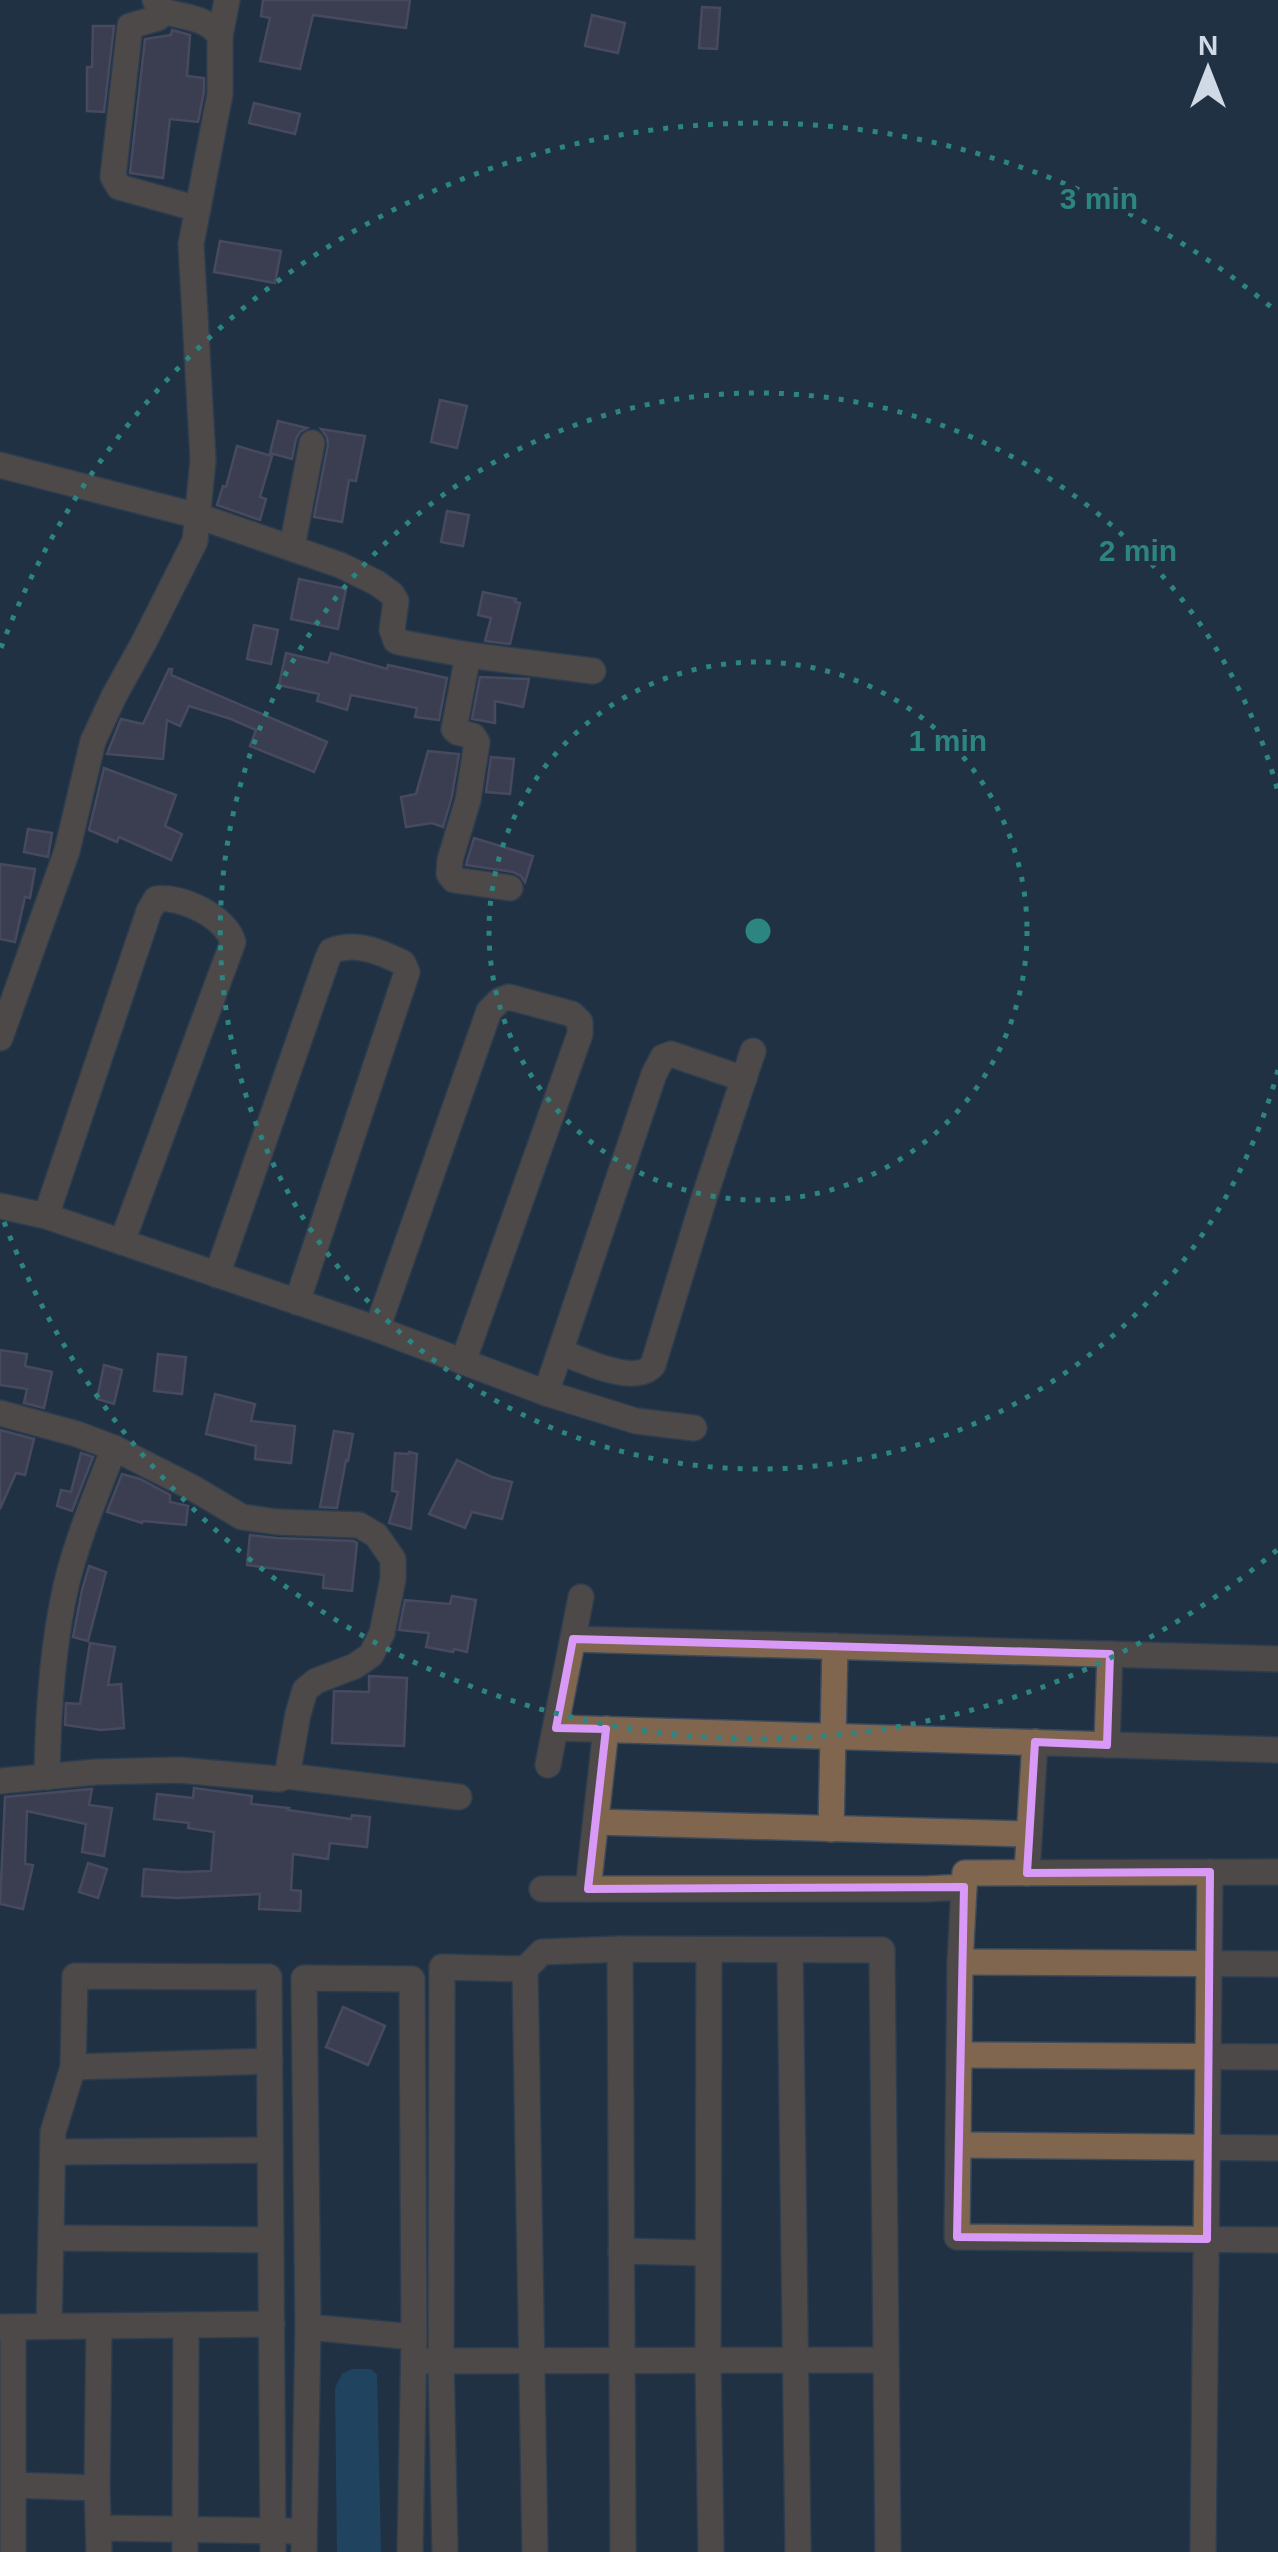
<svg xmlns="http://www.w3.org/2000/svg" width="1278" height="2552" font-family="Arial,sans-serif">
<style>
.water{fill:#1f5a80}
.building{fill:#5b4c62;stroke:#77687f;stroke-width:2.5}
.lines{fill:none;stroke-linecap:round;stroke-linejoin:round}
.minor-casing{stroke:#3c4c5d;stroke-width:28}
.minor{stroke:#81664f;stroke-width:25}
.marked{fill:none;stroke:#d99af7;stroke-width:8;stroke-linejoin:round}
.ring{fill:none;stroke:#2c8580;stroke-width:5;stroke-dasharray:5 10}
.centre{fill:#2c8580;stroke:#203143;stroke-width:5}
.ring-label{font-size:30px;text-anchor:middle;font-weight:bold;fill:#2c8580;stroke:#203143;stroke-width:9;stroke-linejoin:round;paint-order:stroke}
</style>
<rect width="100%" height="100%" fill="#203143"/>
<!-- water -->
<polygon class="water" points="352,2369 371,2369 377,2375 381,2552 337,2552 335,2388 342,2374"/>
<!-- building -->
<g class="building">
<polygon points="263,0 410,0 406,28 313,15 300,69 260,61 270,18 261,16"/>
<polygon points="702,7 720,8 717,49 699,48"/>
<polygon points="592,15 625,23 618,53 585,46"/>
<polygon points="93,26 114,26 104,112 87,111 87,67 92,67"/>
<polygon points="172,30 190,35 187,76 204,78 204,92 198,122 170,119 163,178 130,173 145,39 171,35"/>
<polygon points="254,103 300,114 295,134 249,123"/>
<polygon points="220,241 281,251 275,283 214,272"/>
<polygon points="440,400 467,406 457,448 431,442"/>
<polygon points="278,421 307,428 300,432 296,439 292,459 270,453"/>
<polygon points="321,429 365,436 356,481 349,480 342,522 314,517 328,445 327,437"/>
<polygon points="237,446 272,456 260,497 266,499 260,520 217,505 223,486 226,487"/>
<polygon points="447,511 469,515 463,546 441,542"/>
<polygon points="299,579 346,589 338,629 291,619"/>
<polygon points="483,592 516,599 515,602 520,603 510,644 485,641 491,618 478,615"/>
<polygon points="254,625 278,630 271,664 247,659"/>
<polygon points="286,653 328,663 331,653 387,669 388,665 447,678 439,720 415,717 417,708 351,695 347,710 317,701 319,694 279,685"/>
<polygon points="169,669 172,669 171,675 327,742 314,772 250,746 256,730 231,719 189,706 180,726 167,720 163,759 107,754 121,719 143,724"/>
<polygon points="480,677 529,679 523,707 495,701 495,723 472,719"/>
<polygon points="428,751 459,754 452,796 443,827 432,823 406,827 401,797 416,794"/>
<polygon points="491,757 514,759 510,794 486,792"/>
<polygon points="104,768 176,795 165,826 182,834 171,860 119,837 117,842 89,830"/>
<polygon points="28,829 52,833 48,857 24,852"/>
<polygon points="474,838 533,856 525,882 521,876 513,872 466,865"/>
<polygon points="0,864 35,869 30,898 25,897 15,942 0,939"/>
<polygon points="0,1350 27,1354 25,1366 52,1372 44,1408 24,1403 27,1389 0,1385"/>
<polygon points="158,1354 186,1357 182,1394 154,1391"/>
<polygon points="104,1365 122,1370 114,1404 97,1399"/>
<polygon points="215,1394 255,1404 251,1421 295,1426 291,1463 255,1459 256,1446 206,1434"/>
<polygon points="0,1430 34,1439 25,1475 16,1473 0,1509"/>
<polygon points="334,1431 353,1434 348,1461 346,1460 337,1508 320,1507"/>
<polygon points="409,1452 417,1454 411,1529 389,1523 398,1492 392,1491 395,1453 408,1454"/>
<polygon points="81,1453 93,1457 72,1511 57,1506 61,1490 71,1492"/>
<polygon points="457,1460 492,1477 512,1482 502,1519 472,1512 465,1528 429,1514"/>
<polygon points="122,1474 140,1479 170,1495 170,1502 188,1506 186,1525 143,1521 142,1523 107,1512"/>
<polygon points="250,1535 276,1538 354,1541 357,1543 352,1591 323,1588 324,1575 247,1565"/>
<polygon points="89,1566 106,1572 88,1641 73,1637 82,1590"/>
<polygon points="452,1596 476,1600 467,1652 454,1649 453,1652 426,1647 429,1633 399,1630 405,1600 450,1604"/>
<polygon points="90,1643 115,1647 108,1685 121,1684 124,1728 101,1730 65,1725 66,1703 80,1704"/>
<polygon points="369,1676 407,1678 404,1746 332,1743 334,1691 369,1692"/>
<polygon points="194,1788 252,1796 251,1804 289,1808 288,1810 351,1819 352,1815 370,1817 367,1847 330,1843 328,1859 293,1854 291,1890 301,1891 300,1911 259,1909 260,1894 177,1898 142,1896 144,1869 183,1872 211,1871 214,1832 188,1828 189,1823 154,1819 157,1794 193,1798"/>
<polygon points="92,1789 89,1805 112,1808 104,1856 82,1852 86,1824 27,1811 25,1864 33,1865 23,1909 0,1904 5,1797"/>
<polygon points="88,1863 107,1869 98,1898 79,1892"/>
<polygon points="343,2007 385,2026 368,2065 326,2047"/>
</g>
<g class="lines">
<defs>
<g id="minor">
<polyline points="164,12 158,18 130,26 113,177 119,187 198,209"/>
<polyline points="220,36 227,0"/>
<polyline points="0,465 198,516 340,565 377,583 392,594 396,601 392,630 396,641 403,643 468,655 593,671"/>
<polyline points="292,547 312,443"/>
<polyline points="468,655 454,729 457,732 473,736 477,742 468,800 450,860 449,874 454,880 510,888"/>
<path d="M0 1038 67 851 93 741 114 696 144 642 195 541 203 460 191 244 220 94V36C206 16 183 18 160 10L155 0"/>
<polyline points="0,1206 46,1216 377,1329 546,1393 636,1421 694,1428"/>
<path d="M46 1216 149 911 156 899C181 895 226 917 233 942L122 1242"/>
<path d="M217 1275 327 960 331 951C356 941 381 952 403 963L407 972 297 1302"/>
<polyline points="377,1329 489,1011 500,1000 509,997 572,1014 580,1022 580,1034 463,1362"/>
<path d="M562 1352C583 1361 636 1386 653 1365L705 1195 753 1051"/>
<polyline points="546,1393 654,1074 663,1057 671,1054 744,1079"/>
<polyline points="0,1413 77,1434 114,1448 193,1488 242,1517 277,1522 359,1525 376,1535 393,1559 393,1579 382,1633 371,1655 355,1666 316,1681 305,1690 298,1714 287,1776 279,1779 179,1770 96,1772 0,1781"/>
<polyline points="573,1639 1278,1659"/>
<polyline points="556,1728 1278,1750"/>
<polyline points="1107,1745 1110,1654"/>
<polyline points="548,1765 581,1597"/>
<polyline points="287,1776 459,1797"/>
<path d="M47 1777C48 1713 52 1648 66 1586 77 1539 97 1493 114 1448"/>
<polyline points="596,1822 1029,1834"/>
<polyline points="831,1829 835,1646"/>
<polyline points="1027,1873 1035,1742"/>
<polyline points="964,1887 960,1962 957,2237 1278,2240"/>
<polyline points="542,1889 926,1889 964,1887 965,1873 1278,1872"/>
<polyline points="588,1889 606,1729"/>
<polyline points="709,1950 708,2361 711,2552"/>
<polyline points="790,1950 798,2552"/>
<polyline points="960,1962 1278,1964"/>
<polyline points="525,1969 542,1952 620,1949"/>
<polyline points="959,2055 1278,2057"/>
<polyline points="73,2067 270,2061"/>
<polyline points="958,2145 1278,2148"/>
<polyline points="53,2152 270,2150"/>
<polyline points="51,2238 271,2240"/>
<polyline points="621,2251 708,2253"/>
<polyline points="49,2326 53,2132 73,2067 75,1976 269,1977 273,2552"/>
<polyline points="0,2327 272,2324"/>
<polyline points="13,2327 13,2552"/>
<polyline points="308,2327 304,1978 412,1979 414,2337"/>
<polyline points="426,2361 886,2360"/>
<polyline points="13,2485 97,2488 99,2326"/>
<polyline points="97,2488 99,2552"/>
<polyline points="99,2528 289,2531"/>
<polyline points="185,2552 186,2325"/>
<polyline points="304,2552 308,2327 414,2337 410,2552"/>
<polyline points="445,2552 441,2361 442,1967 525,1969 535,2552"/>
<polyline points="623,2552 620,1949 882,1950 888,2552"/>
<polyline points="1203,2552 1210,1872"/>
</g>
</defs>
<!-- minor casing -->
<use href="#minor" class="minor-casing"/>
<!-- minor -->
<use href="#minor" class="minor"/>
</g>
<!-- marked area -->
<path d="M0 0H1278V2552H0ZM573 1639 1110 1654 1107 1745 1035 1742 1027 1873 1210 1872 1207 2239 957 2237 964 1887 588 1889 606 1729 556 1728Z" fill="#203143" fill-opacity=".55" fill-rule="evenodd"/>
<path class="marked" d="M573 1639 1110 1654 1107 1745 1035 1742 1027 1873 1210 1872 1207 2239 957 2237 964 1887 588 1889 606 1729 556 1728Z"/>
<!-- distance rings -->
<g class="ring">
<circle cx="758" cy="931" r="269"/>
<path d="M1278 1070A538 538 0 1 1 1278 792"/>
<path d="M1277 1550A808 808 0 0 1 1 1214M1 648A808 808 0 0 1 1277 312"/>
</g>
<circle cx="758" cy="931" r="15" class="centre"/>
<g class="ring-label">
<text x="1099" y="209">3 min</text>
<text x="1138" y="561">2 min</text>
<text x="948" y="751">1 min</text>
</g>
<!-- north arrow -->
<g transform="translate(1208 70)" stroke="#203143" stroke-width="8" paint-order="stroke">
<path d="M0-8L18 38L0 25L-18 38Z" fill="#d0dae6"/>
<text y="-15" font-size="28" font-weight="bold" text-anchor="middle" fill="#d0dae6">N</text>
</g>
</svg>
